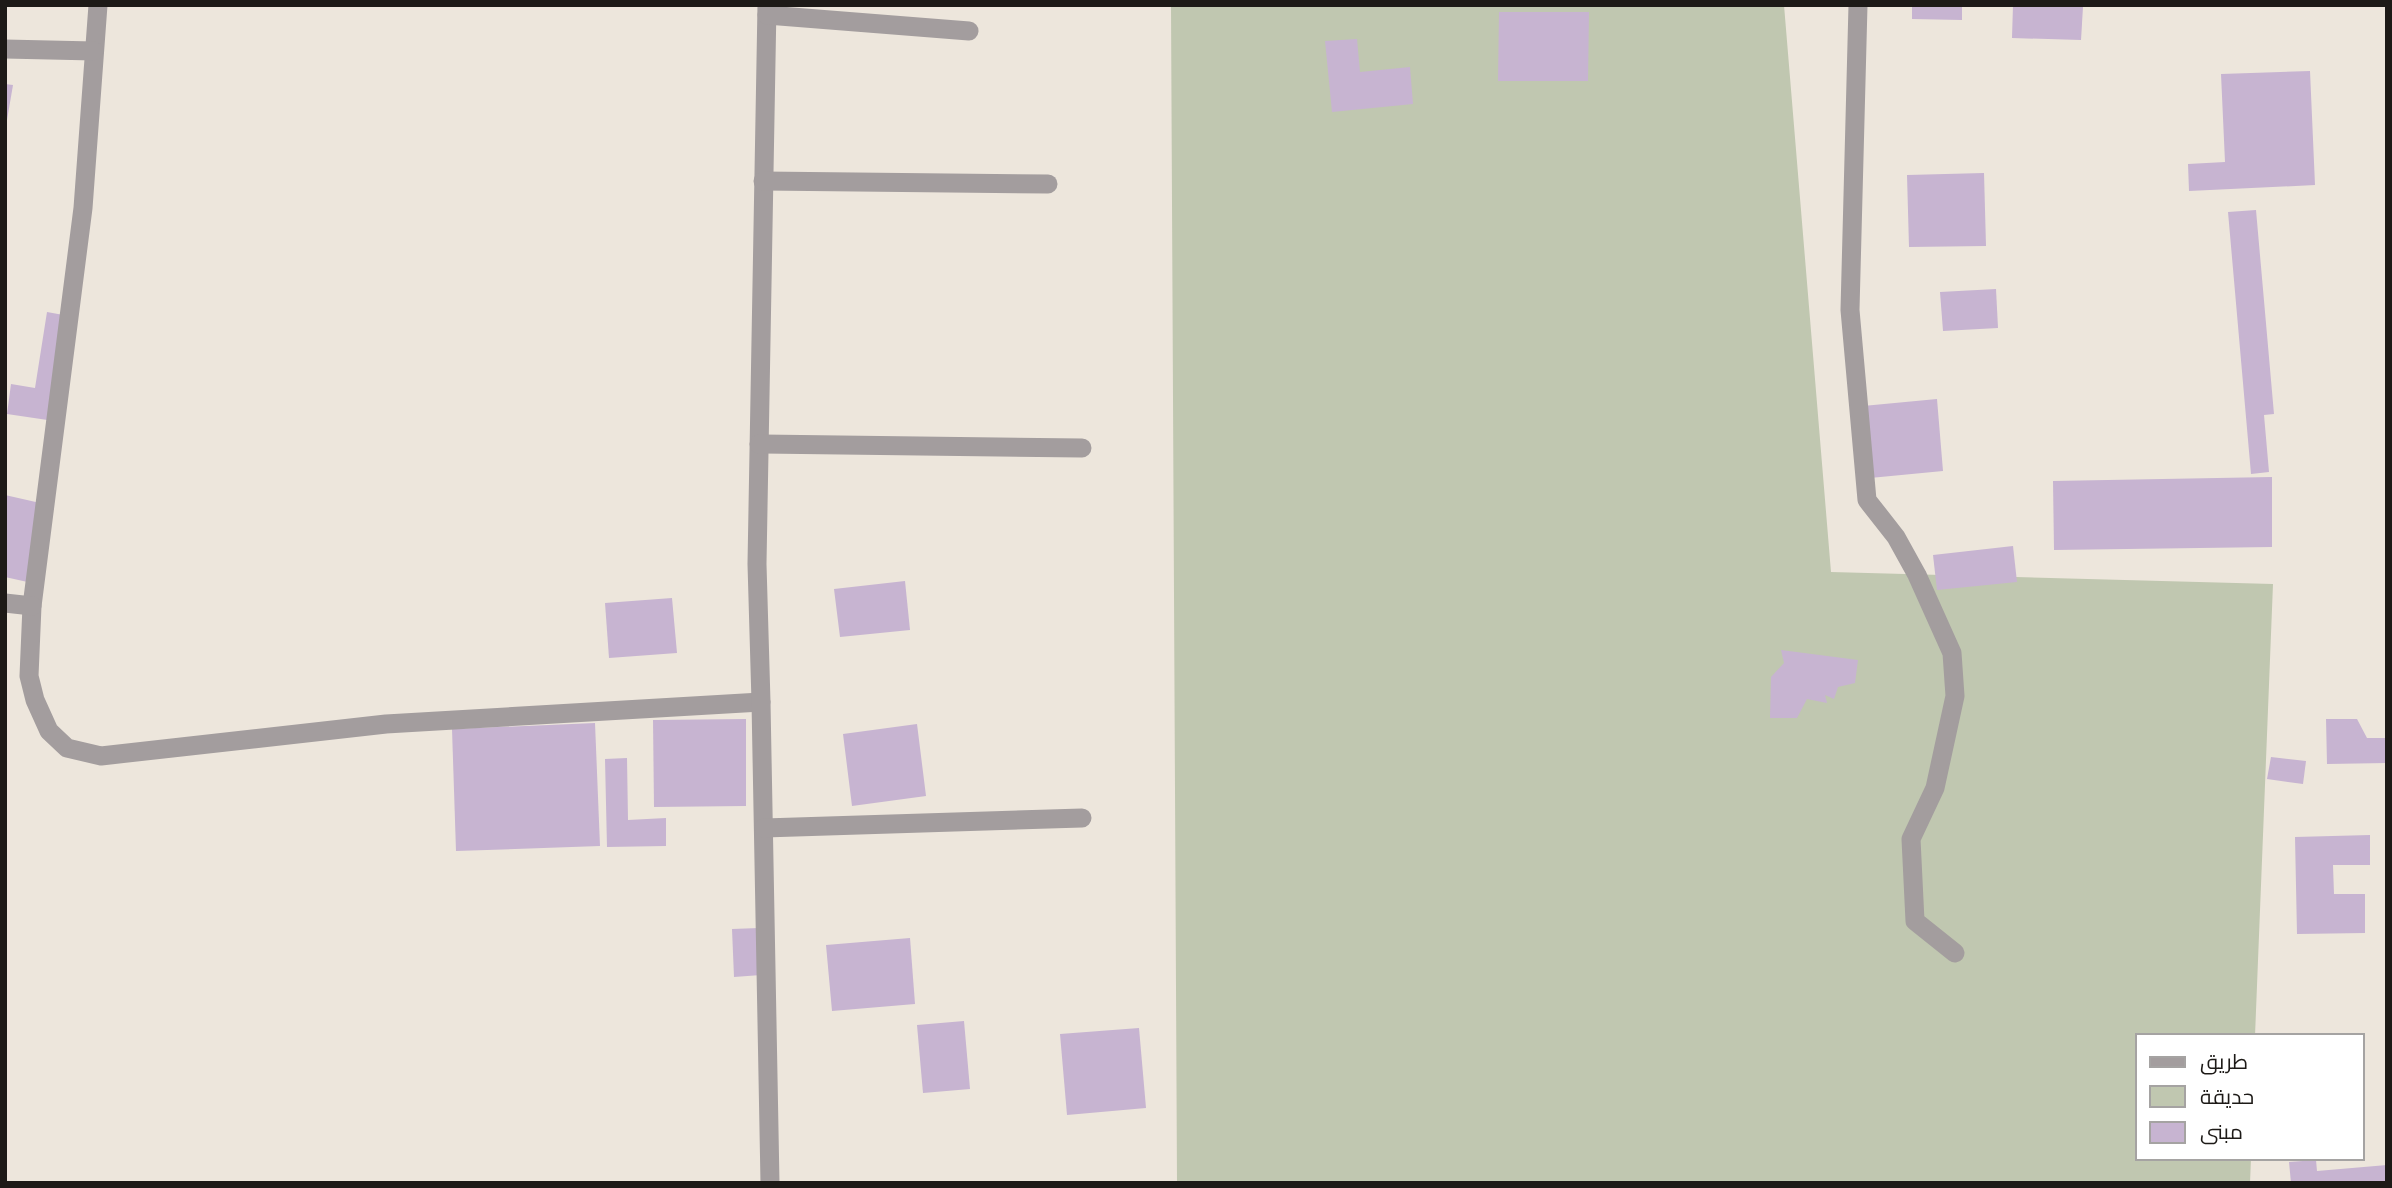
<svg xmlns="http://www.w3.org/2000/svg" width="2392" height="1188" font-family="'Archivo Narrow',Cairo,sans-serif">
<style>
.green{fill:#c0c7b0}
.building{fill:#c7b4d1}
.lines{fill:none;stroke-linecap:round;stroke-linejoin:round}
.minor{stroke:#a39d9e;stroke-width:19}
</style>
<rect width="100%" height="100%" fill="#ede6dc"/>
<!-- green -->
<polygon class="green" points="1171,5 1784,5 1831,572 2273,584 2255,1036 2138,1036 2138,1158 2251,1158 2250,1183 1177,1183"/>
<!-- building -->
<g class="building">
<polygon points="1912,5 1962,5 1962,20 1912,19"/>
<polygon points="2013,5 2083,7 2081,40 2012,38"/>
<polygon points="1499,12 1589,12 1588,81 1498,81"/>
<polygon points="1357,39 1360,72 1410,67 1413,104 1332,112 1325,41"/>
<polygon points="2310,71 2315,185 2189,191 2188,164 2225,162 2221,74"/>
<polygon points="5,84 13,85 7,120 5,120"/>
<polygon points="1984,173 1986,246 1909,247 1907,175"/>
<polygon points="2256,210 2274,414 2264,415 2269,472 2251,474 2228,212"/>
<polygon points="1996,289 1998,328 1943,331 1940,292"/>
<polygon points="47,312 69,316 61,422 7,414 11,384 35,388"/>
<polygon points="1937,399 1943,471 1870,478 1863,406"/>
<polygon points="2272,477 2272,547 2054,550 2053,481"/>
<polygon points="5,495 49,505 32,583 5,577"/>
<polygon points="2013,546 2017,582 1937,590 1933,555"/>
<polygon points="905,581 910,630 840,637 834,589"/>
<polygon points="672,598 677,653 609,658 605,603"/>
<polygon points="1781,650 1858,660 1855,683 1838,687 1834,699 1825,695 1827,703 1807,699 1797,718 1770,718 1771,677 1784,663"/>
<polygon points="746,719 746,806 654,807 653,720"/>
<polygon points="2326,719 2357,719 2367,738 2387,738 2387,763 2327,764"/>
<polygon points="595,723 600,846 456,851 452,729"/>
<polygon points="917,724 926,796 852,806 843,734"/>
<polygon points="2271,757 2306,761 2303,784 2267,779"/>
<polygon points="627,758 628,820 666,818 666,846 607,847 605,759"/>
<polygon points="2370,835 2370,865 2333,865 2334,894 2365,894 2365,933 2297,934 2295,837"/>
<polygon points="759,928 761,975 734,977 732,929"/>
<polygon points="910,938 915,1004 832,1011 826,945"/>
<polygon points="964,1021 970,1089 923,1093 917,1025"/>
<polygon points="1139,1028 1146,1108 1067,1115 1060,1034"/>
<polygon points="2316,1160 2317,1171 2387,1165 2387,1183 2291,1183 2289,1162"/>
</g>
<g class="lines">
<!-- minor -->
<g class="minor">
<polyline points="98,5 83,208 32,606 29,676 35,700 49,731 67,748 101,756 386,724 761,702"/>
<polyline points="767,5 757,564 761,702 770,1183"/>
<polyline points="1858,5 1850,310 1867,500 1896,537 1917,575 1952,653 1955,696 1935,788 1911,839 1915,921 1955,953"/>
<polyline points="767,15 969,31"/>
<polyline points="5,49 94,51"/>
<polyline points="763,181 1048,184"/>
<polyline points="759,444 1082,448"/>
<polyline points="5,603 32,606"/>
<polyline points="764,828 1082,818"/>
</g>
</g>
<!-- border -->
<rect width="2392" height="1188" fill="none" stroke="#1d1a17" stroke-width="14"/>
<!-- legend -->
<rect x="2136" y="1034" width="228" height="126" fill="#ffffff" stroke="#a5a3a2" stroke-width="2"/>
<rect x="2150" y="1057" width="35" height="10" fill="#a39d9e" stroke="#a5a3a2" stroke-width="2"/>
<text x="2200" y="1069" font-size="21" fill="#1d1a17">طريق</text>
<rect x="2150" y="1086" width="35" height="21" fill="#c0c7b0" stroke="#a5a3a2" stroke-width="2"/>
<text x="2200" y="1104" font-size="21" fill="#1d1a17">حديقة</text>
<rect x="2150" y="1122" width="35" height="21" fill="#c7b4d1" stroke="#a5a3a2" stroke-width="2"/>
<text x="2200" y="1139" font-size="21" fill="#1d1a17">مبنى</text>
</svg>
